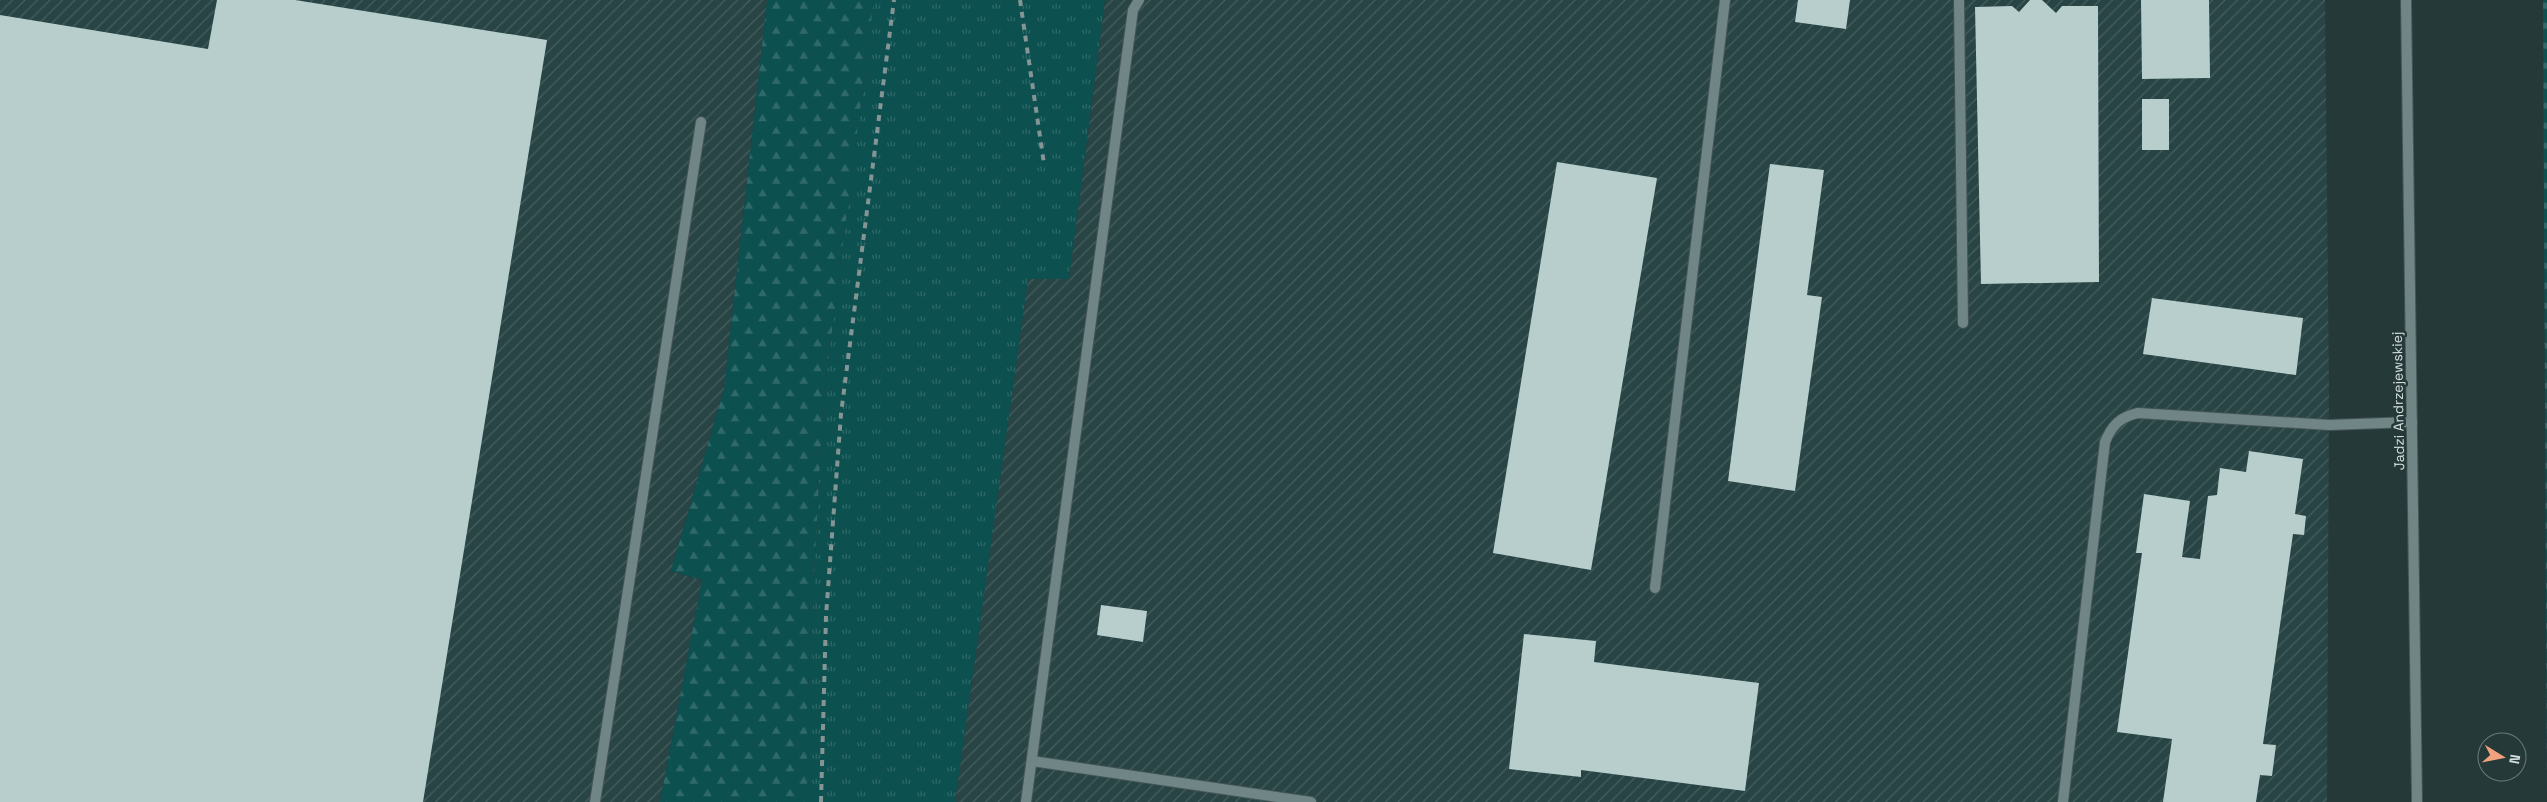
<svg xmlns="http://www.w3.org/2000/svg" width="2547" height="802" font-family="'Space Grotesk',sans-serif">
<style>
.industrial{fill:url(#industrial-furrows)}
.grass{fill:url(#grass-tufts)}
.forest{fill:url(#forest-firs)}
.cemetery{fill:url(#cemetery-stones)}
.building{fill:#b7cecd}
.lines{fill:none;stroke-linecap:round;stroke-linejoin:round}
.service-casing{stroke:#455;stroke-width:12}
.minor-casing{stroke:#455;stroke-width:12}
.service{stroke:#708585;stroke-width:10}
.minor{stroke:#708585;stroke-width:10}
.rail{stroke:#859494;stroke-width:4;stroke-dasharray:6 6;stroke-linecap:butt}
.labels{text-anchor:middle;stroke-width:5;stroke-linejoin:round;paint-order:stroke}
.street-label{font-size:14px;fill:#d3dfde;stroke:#263939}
</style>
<defs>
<pattern id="industrial-furrows" width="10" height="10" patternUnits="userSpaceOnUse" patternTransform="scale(1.25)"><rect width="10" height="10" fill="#284444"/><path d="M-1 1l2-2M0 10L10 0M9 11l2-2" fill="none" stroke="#465f5f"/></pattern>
<pattern id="grass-tufts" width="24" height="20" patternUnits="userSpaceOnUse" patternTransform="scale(1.25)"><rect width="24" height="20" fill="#0d5050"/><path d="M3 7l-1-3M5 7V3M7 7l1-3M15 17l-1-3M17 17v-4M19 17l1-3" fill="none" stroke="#2f6969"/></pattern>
<pattern id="forest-firs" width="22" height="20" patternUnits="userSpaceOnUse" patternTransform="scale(1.25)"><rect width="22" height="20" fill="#0d5050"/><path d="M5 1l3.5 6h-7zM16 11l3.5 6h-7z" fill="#2f6969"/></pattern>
<pattern id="cemetery-stones" width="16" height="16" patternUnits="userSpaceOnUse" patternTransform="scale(1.25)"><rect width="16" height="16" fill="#0d5050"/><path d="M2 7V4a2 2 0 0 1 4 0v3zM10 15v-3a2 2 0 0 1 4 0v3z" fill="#2f6969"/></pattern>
</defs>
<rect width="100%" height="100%" fill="#263939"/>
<!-- industrial -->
<g class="industrial">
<polygon points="0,0 767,0 724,389 671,571 702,580 660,802 0,802"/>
<polygon points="1105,0 2325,0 2329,390 2327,802 955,802 1028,278 1069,279"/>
</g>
<!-- grass -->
<polygon class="grass" points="874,0 1105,0 1069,279 1028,279 955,802 807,802 807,715 823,402"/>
<!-- forest -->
<polygon class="forest" points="767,0 874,0 823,402 807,715 807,802 660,802 702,580 671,571 724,389"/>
<!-- cemetery -->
<polygon class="cemetery" points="2543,0 2547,0 2547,802"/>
<!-- building -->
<g class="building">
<polygon points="217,0 295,0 547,40 423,802 0,802 0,15 208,49"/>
<polygon points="1798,0 1850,0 1846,29 1795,22"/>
<polygon points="2030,0 2042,0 2056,13 2062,6 2098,6 2099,282 1981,284 1975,7 2012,6 2019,12"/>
<polygon points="2141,0 2209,0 2210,78 2142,79"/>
<rect x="2142" y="99" width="27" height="51"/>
<polygon points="1557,162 1657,178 1591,570 1493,553"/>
<polygon points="1770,164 1824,170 1807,295 1822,297 1795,491 1728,481"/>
<polygon points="2152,298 2303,318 2296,375 2143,354"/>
<polygon points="2249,451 2303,459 2295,514 2306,516 2304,535 2293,534 2263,744 2276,745 2272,776 2260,775 2256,802 2163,802 2172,739 2117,732 2142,553 2136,553 2144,494 2190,501 2182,557 2200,559 2208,496 2217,495 2220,468 2246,472"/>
<polygon points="1101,605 1147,611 1143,642 1097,635"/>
<polygon points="1524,634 1596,641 1594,662 1759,683 1745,791 1581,770 1581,777 1509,769"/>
</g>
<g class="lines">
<defs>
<g id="service">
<polyline points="1959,0 1963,323"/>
<polyline points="1655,588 1725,0"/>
<polyline points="1032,761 1311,802"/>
<polyline points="595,802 701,122"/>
<polyline points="1026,802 1133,10 1139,0"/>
<path d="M2063 802 2105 442C2112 425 2120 417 2138 413L2329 425 2412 422"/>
</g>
<polyline id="minor" points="2406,0 2417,802"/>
</defs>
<!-- service casing -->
<use href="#service" class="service-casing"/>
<!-- minor casing -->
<use href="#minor" class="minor-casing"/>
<!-- service -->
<use href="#service" class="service"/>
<!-- minor -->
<use href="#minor" class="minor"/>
<!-- rail -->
<g class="rail">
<polyline points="1020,0 1044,164"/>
<polyline points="821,802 826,616 841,414 894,0"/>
</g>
</g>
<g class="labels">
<!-- street labels -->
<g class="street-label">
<text transform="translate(2398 401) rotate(-91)" y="5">Jadzi Andrzejewskiej</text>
</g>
</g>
<!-- north arrow -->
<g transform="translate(2502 757) rotate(100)"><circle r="24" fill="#263939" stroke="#6b7b7b"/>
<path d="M0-4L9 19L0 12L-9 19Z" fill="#f1a17d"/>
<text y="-8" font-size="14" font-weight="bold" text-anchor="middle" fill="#d3dfde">N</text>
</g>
</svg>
